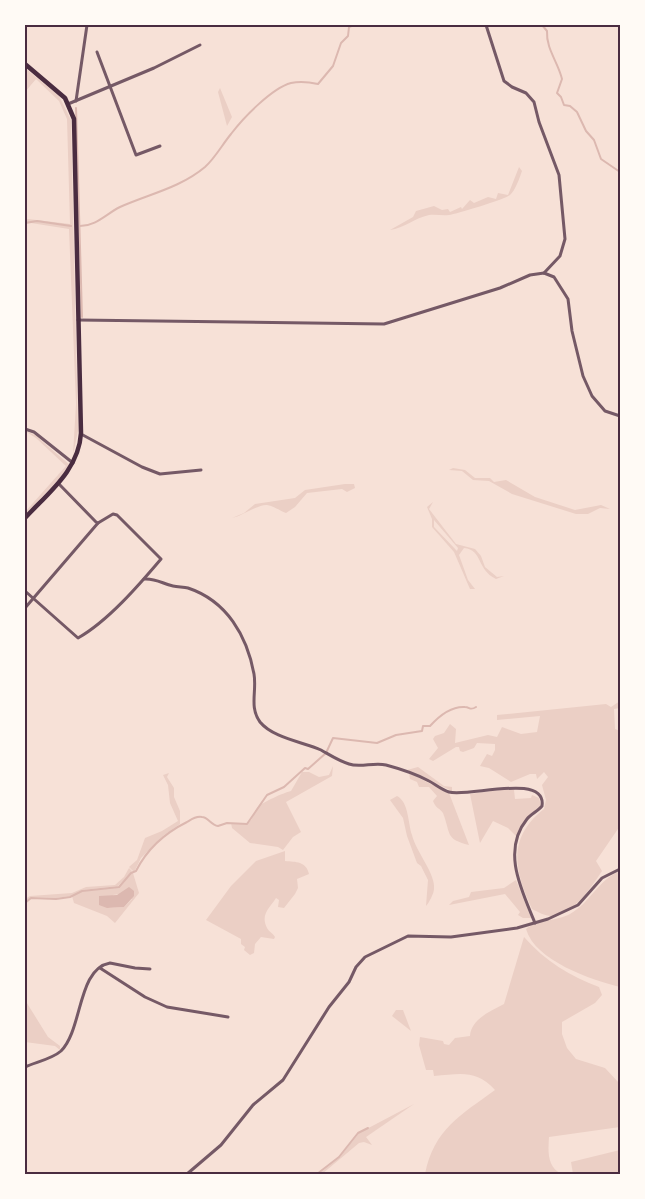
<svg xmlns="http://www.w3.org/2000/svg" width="645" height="1199" font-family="Lato,sans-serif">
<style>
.green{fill:#ebcfc5;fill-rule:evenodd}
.water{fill:#dcb8b0}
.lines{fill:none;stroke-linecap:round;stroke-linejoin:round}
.stream{stroke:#dcb8b0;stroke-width:2}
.minor{stroke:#755966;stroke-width:3}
.secondary{stroke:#4a2c40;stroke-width:4.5}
.neatline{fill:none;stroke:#4a2c40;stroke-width:2}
</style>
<rect width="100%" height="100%" fill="#f7e1d7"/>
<!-- green -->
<g class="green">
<polygon points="25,68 59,96 71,120 78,431 73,455 76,404 69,229 31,223 25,224 25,220 28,219 70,224 67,119 59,101 36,79 25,92"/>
<polygon points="220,88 232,117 227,126 218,92"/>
<path d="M519 167 522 171C520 177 515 191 510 195 506 199 456 214 449 215 442 216 436 214 429 215 415 218 404 228 390 230L413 217 416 211 434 206 442 210 448 209 450 212 461 207 462 209 470 200 474 203 488 197 496 199 498 193 508 195Z"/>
<polygon points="25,431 35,435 71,466 25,515 25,512 66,466 36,438"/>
<polygon points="453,468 465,470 475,478 490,478 494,482 506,480 535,497 575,510 601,505 610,509 600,508 588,514 576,514 512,494 489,481 473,480 462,471 449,470"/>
<path d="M345 484H354L355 488 347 492 342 489 307 493 295 507 286 513C280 511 274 506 267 505 259 504 242 516 232 518L244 513 255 504 295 498 305 490Z"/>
<path d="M433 502 429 509 456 544 475 549 481 556 485 567 497 577 504 576 496 579C476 569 483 550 464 548L459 555 468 580 475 589H470L454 552 432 527V519L427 507ZM434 520 458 548 457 551 434 527Z"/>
<path d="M620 686V708L614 709 615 729 620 731V826L596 861 602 871C592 886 572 917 551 916 545 916 538 912 532 909 514 870 507 838 544 809L546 800 542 785 548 777 544 772 537 779 536 774H530L511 782 489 768 480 766 487 754 492 756 495 750V744L477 743 474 748 463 752 460 751 459 747H456L433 761 429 759 438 748 433 739 435 736 444 733 450 724 456 729 455 743 488 735 497 737 502 727 521 734 537 732 540 716 497 720V715L606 704 611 707 620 701Z"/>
<path d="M333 766 332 776 286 802 301 832 293 837 283 850 278 847 250 843 232 828 231 823 247 824C253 820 254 813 258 807 263 802 283 793 291 791L302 772H309L319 777 329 775Z"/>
<polygon points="418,767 444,786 452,787 452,791 407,770"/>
<polygon points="169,773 167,777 174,788 174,797 180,811 180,824 164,835 141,858 134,872 129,867 137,860 145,838 162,831 178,821 170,803 168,785 163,775"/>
<path d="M409 773 449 793 469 845C445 839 451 834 443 813 440 808 436 809 433 801L437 796 429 787H419L417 782 410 779Z"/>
<polygon points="506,789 514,790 515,799 531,798 532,795 539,798 541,806 526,818 516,836 508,828 493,821 480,843 470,794"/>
<path d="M397 796C409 802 408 824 412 835 416 852 436 874 434 889 434 893 429 903 426 906L428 880 421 866 417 863 407 836 403 818 390 800Z"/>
<path d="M285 851V861C296 862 306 861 309 874L297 879 298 888 295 894 284 908 278 907 279 900 276 898C270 908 260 914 267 928 269 932 273 933 275 937L274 939 261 937 255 944 254 953 250 955 244 950 245 947 241 944V939L206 920 231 886 256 861Z"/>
<polygon points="129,868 132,871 118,886 82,890 70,896 56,898 32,897 25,902 25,899 30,896 72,893 86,887 115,885 124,877"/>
<path d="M620 871V987C592 980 535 961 526 929 536 920 557 921 570 914 590 903 598 880 620 871Z"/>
<path d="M131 873H133L139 893 115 923 107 916 74 903 72 896 82 891 119 887ZM120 894 132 899 124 907 109 908 113 895Z"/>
<polygon points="516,880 531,918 523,918 518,915 520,912 505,894 449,905 453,901 469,897 471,892 504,888"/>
<path d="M524 937C545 961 570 976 599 987L602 995 595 1003 562 1022V1034L567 1048 576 1059 605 1068 620 1084V1127L549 1137C548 1152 547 1167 562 1174H425C434 1129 461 1115 495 1090 476 1069 460 1074 434 1076L433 1070H426L419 1045 420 1037 443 1041 444 1044 449 1045 455 1038 470 1036C471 1019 491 1011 504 1004Z"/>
<polygon points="25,1000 48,1037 60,1046 60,1050 55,1046 25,1042"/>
<polygon points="396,1010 403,1010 411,1031 392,1016"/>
<polygon points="414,1104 366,1137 372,1145 364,1142 359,1143 322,1174 319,1174 340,1157 359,1133"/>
<polygon points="620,1150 620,1174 573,1174 571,1162"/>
</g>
<!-- water -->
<polygon class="water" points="129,887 134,891 134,896 124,907 107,908 99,905 99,896 117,895"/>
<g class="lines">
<!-- stream -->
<g class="stream">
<path d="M542 25 547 31C546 49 558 62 562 79L557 93 561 97 564 105 570 106 577 112 586 131 594 140 601 159 620 172"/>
<polyline points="76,108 82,317"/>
<polyline points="25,223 37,221 71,226"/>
<path d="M80 226C96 226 106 214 120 207 149 194 180 188 205 167 215 158 222 145 231 134 243 118 272 88 291 83 300 81 309 82 318 84L333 66 341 43 348 36 349 27 354 25"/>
<path d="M25 903 31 898 56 899 70 897 82 891 119 887 131 873 136 871C147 849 165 833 187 822 192 819 196 816 202 817 208 817 211 825 218 826L227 823 247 824 267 795 284 787 305 768 308 769 326 753 333 738 377 743 396 735 422 731 423 726H430C439 716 451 706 465 707 470 707 470 711 476 707"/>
<polyline points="317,1174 339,1157 358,1133 368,1128"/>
</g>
<!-- minor -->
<g class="minor">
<polyline points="486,25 504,81 512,87 526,93 534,102 539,122 559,175 565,239 560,256 544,273"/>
<polyline points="97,52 136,155 160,146"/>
<polyline points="76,101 87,25"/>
<polyline points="68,104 154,68 200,45"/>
<polyline points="78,320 384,324 500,288 530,275 544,273 554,277 568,299 572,331 583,376 592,396 605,411 620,416"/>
<polyline points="25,429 34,432 73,463"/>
<polyline points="81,434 142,467 160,474 201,470"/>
<path d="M144 579C156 578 163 584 173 586 178 587 184 587 188 588 227 601 247 636 254 674 257 691 249 707 260 722 273 738 303 742 321 750 330 755 339 761 349 764 360 768 374 762 386 765 401 769 416 774 429 781 435 784 442 790 449 792 467 798 547 772 542 806 538 811 531 814 527 819 501 851 522 891 535 923"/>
<path d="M25 591 78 638C108 621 139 585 161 559L117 515 113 514 98 523 96 522 58 483"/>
<polyline points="25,608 98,523"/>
<polyline points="100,968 145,997 167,1007 228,1017"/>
<path d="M25 1067C36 1062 52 1059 61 1051 83 1029 77 969 110 963L135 968 150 969"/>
<polyline points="187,1174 221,1145 253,1105 283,1080 329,1007 349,982 356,967 365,957 408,936 451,937 517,928 548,919 578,905 602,878 620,869"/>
</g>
<!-- secondary -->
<path class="secondary" d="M25 64 65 98 74 119 81 433C79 470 48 493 25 518"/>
</g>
<!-- border -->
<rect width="645" height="1199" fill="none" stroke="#fffaf5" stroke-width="52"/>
<rect x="26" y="26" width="593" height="1147" class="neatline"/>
</svg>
